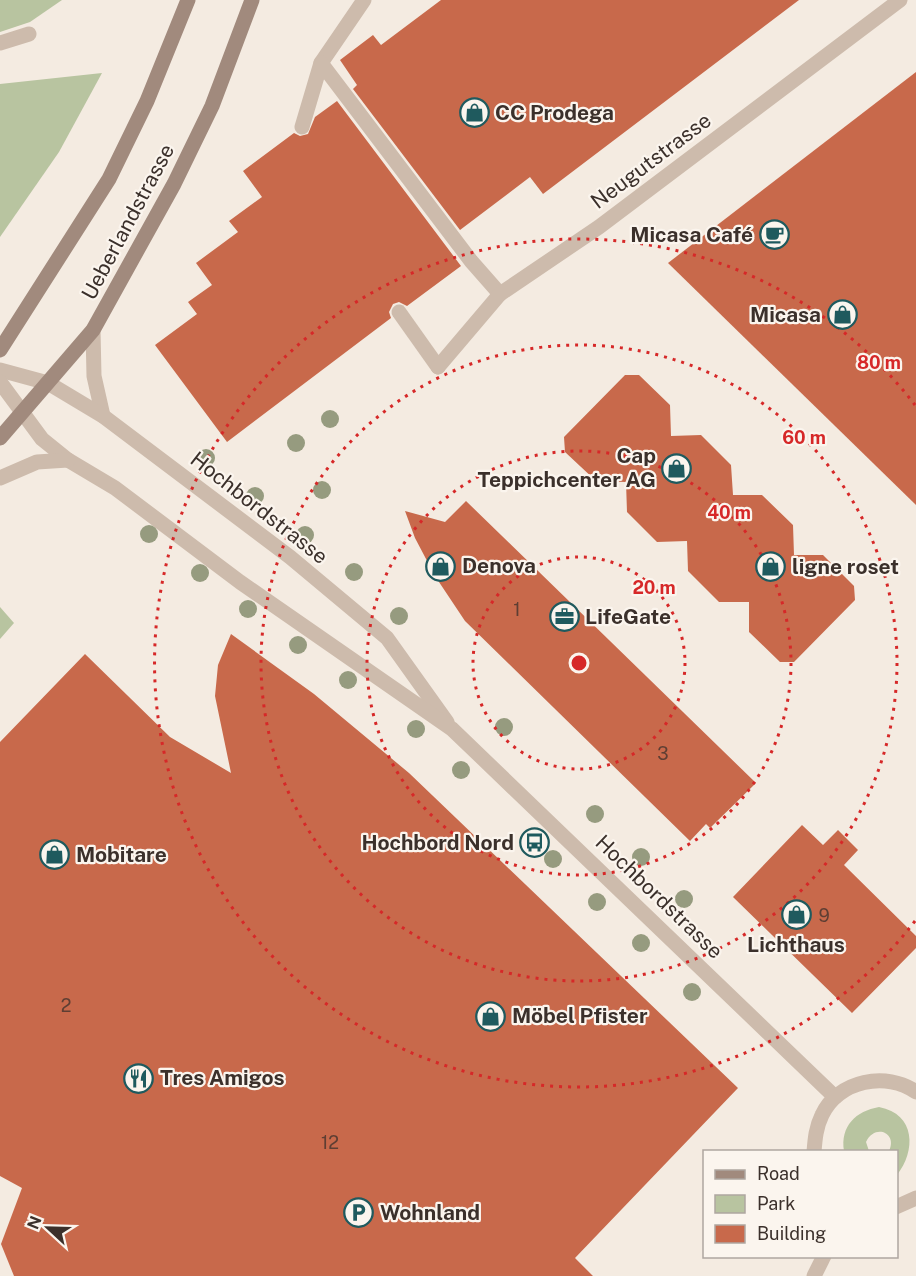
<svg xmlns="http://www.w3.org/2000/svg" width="916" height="1276" font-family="'Public Sans',sans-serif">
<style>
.green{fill:#b8c4a0}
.building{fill:#c8694b}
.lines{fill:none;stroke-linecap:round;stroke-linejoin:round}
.service{stroke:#cdbbac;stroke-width:15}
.minor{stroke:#cdbbac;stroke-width:15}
.secondary{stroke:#a18a7d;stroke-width:15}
.tree{fill:#969b7f}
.ring{fill:none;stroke:#d62828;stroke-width:3;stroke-dasharray:3 6}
.labels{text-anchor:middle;stroke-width:4.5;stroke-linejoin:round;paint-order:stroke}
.number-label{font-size:18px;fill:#5e3e33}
.poi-label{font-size:21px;font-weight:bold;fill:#3b302b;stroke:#fbf5ee;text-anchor:start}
.street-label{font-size:21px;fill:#3b302b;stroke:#fbf5ee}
.centre{fill:#d62828;stroke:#fbf5ee;stroke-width:3}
.ring-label{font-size:18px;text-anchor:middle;font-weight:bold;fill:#d62828;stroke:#fbf5ee;stroke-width:4.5;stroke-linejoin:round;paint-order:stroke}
</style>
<rect width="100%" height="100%" fill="#f4ebe1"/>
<!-- green -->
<g class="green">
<polygon points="0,0 62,0 30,22 0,32"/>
<polygon points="102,73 59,152 0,237 0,84"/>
<polygon points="0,607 14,623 0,639"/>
<path d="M879 1107C916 1114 916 1151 897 1175L896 1152 889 1151C898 1133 875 1123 866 1142L869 1151H844C840 1126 856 1111 879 1107Z"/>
</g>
<!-- building -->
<g class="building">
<polygon points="441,0 799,0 543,194 530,177 460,230 353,89 357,85 340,60 373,35 381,45"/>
<polygon points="916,72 916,505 668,263"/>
<polygon points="337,101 461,266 407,306 399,302 393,304 389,312 391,318 227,442 155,345 197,314 188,302 212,285 196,263 238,232 229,221 262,197 243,171 294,133 300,136 308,134 315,117"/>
<polygon points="625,375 639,375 670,405 671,436 701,435 731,465 733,495 762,495 793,525 794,555 823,555 854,586 855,600 794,662 780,662 749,632 749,602 719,602 688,571 687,541 657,542 627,512 626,482 596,481 565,452 564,437"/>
<polygon points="466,501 756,783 710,828 706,824 690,841 465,621 435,576 415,538 405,511 445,522"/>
<polygon points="231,634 314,694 409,773 738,1088 575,1258 593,1276 14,1276 1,1244 22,1188 0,1176 0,742 85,654 170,737 231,773 215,696 218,665"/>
<polygon points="802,825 823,845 838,830 858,850 844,865 916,936 916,948 852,1013 733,897"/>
</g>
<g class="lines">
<!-- service -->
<g class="service">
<polyline points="0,43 29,34"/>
<polyline points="321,63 364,0"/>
<polyline points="302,127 321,63 471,261 500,294"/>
<polyline points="399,312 438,367"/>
</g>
<!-- minor -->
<g class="minor">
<polyline points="93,330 94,376 103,416"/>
<polyline points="438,367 500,294 599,227 900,0"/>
<polyline points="0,370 48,383 103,416 290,557 387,638 447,722"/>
<polyline points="0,382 42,439 68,460 115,488 240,582 452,729 835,1097"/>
<polyline points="0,478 37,462 68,460"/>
<path d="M814 1152C815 1139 816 1127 822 1115 838 1080 887 1071 916 1092"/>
<polyline points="896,1207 916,1198"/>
<polyline points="814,1276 824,1256"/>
</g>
<!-- secondary -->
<g class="secondary">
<polyline points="0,350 109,179 147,101 188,0"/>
<polyline points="0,438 93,330 174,184 212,106 252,0"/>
</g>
</g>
<!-- trees -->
<g class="tree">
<circle cx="330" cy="419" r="9"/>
<circle cx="296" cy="443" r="9"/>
<circle cx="206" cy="458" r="9"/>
<circle cx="322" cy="490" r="9"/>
<circle cx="255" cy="496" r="9"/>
<circle cx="149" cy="534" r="9"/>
<circle cx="305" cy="535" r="9"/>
<circle cx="354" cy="572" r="9"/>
<circle cx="200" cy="573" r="9"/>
<circle cx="248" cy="609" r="9"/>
<circle cx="399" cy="616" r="9"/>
<circle cx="298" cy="645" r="9"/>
<circle cx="348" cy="680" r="9"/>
<circle cx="504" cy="727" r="9"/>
<circle cx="416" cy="729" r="9"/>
<circle cx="461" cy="770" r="9"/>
<circle cx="595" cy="814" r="9"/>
<circle cx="641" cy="857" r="9"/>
<circle cx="553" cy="859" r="9"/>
<circle cx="684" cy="899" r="9"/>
<circle cx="597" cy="902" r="9"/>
<circle cx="641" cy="943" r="9"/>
<circle cx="692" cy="992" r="9"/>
</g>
<!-- distance rings -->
<g class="ring">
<circle cx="579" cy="663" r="106"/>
<circle cx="579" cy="663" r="212"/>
<circle cx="579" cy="663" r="318"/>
<path d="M915 921A424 424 0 1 1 915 405"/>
</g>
<!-- icons -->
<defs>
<symbol id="shop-ring" viewBox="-11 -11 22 22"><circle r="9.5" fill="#fbf5ee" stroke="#1f5a5e" stroke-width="1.5"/><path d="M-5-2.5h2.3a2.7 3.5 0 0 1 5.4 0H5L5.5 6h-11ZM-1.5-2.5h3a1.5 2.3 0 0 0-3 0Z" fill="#1f5a5e"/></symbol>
<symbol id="cafe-ring" viewBox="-11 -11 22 22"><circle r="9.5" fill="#fbf5ee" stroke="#1f5a5e" stroke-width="1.5"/><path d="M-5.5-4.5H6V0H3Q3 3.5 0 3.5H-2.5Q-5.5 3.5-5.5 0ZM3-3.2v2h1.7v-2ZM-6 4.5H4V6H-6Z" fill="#1f5a5e"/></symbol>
<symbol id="office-ring" viewBox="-11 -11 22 22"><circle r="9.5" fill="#fbf5ee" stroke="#1f5a5e" stroke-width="1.5"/><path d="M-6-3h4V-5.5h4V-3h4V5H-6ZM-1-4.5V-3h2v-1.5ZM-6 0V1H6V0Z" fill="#1f5a5e"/></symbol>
<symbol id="bus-ring" viewBox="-11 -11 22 22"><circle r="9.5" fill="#fbf5ee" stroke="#1f5a5e" stroke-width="1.5"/><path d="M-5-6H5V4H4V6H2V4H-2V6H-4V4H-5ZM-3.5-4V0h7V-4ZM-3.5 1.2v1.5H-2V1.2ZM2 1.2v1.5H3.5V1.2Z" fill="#1f5a5e"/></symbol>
<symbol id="restaurant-ring" viewBox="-11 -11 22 22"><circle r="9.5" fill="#fbf5ee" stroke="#1f5a5e" stroke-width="1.5"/><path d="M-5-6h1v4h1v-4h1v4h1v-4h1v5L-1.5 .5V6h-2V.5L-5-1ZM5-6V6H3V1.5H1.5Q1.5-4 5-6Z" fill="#1f5a5e"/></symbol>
<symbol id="parking-ring" viewBox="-11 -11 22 22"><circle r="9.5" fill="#fbf5ee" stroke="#1f5a5e" stroke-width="1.5"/><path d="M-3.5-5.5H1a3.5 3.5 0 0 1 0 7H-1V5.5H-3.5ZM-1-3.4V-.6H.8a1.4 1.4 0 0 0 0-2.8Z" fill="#1f5a5e"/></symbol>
</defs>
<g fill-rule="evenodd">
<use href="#shop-ring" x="458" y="96" width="33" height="33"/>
<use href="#cafe-ring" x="758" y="218" width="33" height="33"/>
<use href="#shop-ring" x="826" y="298" width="33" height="33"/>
<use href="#shop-ring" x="660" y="452" width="33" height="33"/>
<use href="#shop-ring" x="424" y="550" width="33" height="33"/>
<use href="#shop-ring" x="754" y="550" width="33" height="33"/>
<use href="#office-ring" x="548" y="600" width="33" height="33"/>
<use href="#bus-ring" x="518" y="826" width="33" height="33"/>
<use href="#shop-ring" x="38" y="838" width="33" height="33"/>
<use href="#shop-ring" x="780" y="898" width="33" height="33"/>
<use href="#shop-ring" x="474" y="1000" width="33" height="33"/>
<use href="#restaurant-ring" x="122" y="1062" width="33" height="33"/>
<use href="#parking-ring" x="342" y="1196" width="33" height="33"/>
</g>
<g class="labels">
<!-- number labels -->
<g class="number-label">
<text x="517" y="616">1</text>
<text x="663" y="760">3</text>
<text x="824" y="922">9</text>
<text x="66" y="1012">2</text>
<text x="330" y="1149">12</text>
</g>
<!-- poi labels -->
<g class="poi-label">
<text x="495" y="120">CC Prodega</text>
<text x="753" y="242" text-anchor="end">Micasa Café</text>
<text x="821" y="322" text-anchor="end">Micasa</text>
<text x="656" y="463" text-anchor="end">Cap<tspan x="656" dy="24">Teppichcenter AG</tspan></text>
<text x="462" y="573">Denova</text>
<text x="792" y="574">ligne roset</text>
<text x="585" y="624">LifeGate</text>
<text x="514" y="850" text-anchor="end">Hochbord Nord</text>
<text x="76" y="862">Mobitare</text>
<text x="796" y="952" text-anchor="middle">Lichthaus</text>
<text x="512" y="1023">Möbel Pfister</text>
<text x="160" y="1085">Tres Amigos</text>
<text x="380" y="1220">Wohnland</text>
</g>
<!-- street labels -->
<g class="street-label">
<text transform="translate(651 161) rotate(-37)" y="7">Neugutstrasse</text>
<text transform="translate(128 222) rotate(-62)" y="7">Ueberlandstrasse</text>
<text transform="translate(259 508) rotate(38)" y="7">Hochbordstrasse</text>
<text transform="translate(659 897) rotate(44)" y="7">Hochbordstrasse</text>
</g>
</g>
<circle cx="579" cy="663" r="9" class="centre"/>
<g class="ring-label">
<text x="879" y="369">80 m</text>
<text x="804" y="444">60 m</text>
<text x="729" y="519">40 m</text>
<text x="654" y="594">20 m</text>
</g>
<!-- legend -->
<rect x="703" y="1150" width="195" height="108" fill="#fbf5ee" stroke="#aea6a0" stroke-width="1.5"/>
<rect x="715" y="1170" width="30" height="9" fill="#a18a7d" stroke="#aea6a0" stroke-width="1.5"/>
<text x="757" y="1180" font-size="18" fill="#3b302b">Road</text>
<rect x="715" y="1195" width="30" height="18" fill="#b8c4a0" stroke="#aea6a0" stroke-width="1.5"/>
<text x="757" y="1210" font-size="18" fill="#3b302b">Park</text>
<rect x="715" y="1225" width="30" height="18" fill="#c8694b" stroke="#aea6a0" stroke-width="1.5"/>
<text x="757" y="1240" font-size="18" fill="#3b302b">Building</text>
<!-- north arrow -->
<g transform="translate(48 1228) rotate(292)" stroke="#fbf5ee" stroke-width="4.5" paint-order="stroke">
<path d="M0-4.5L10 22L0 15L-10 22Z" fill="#3b302b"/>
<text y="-9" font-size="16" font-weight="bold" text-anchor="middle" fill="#3b302b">N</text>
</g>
</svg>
